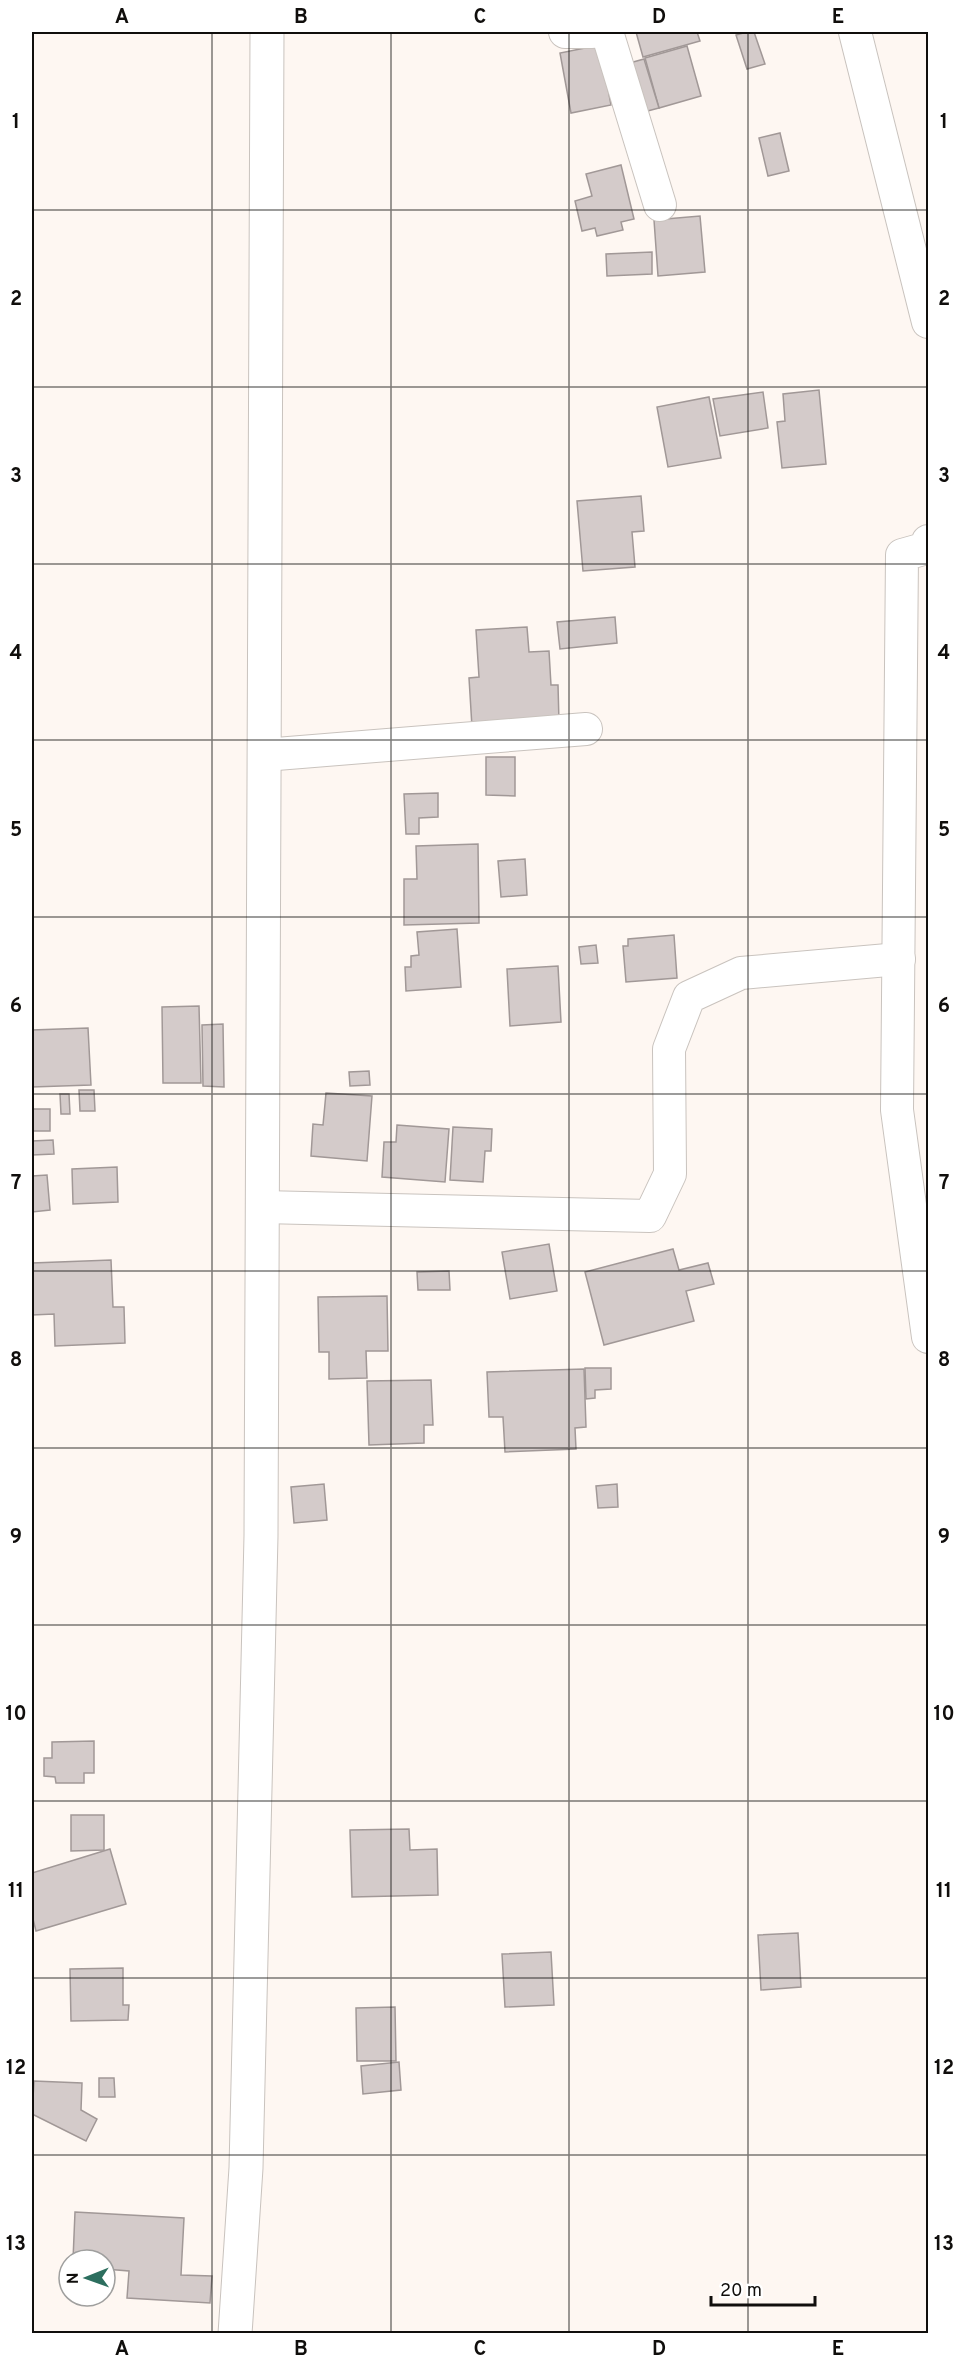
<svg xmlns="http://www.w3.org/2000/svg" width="960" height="2365" font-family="Overpass,sans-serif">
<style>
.building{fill:#d4cbca;stroke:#a19897;stroke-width:1.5}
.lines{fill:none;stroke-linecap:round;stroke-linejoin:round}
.minor-casing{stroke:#c9c3be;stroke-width:34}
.tertiary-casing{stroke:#c9c3be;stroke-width:35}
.minor{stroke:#fff;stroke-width:32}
.tertiary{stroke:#fff;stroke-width:33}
.grid{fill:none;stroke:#100e0c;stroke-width:1.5;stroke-opacity:0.55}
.neatline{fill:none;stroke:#100e0c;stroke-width:2}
.grid-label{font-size:20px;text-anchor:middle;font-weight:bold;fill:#100e0c}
</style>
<rect width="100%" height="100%" fill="#fef7f2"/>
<!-- building -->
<g class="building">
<polygon points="636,32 697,32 700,41 643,57"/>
<polygon points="747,32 754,32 765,64 747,69 736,35"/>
<polygon points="600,45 611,105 571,113 560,53"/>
<polygon points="687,46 701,96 659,108 645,58"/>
<polygon points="644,59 659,108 640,113 626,64"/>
<polygon points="780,133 789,171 768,176 759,138"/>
<polygon points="621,165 634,219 621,222 623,230 597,236 595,228 582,231 575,201 592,196 586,174"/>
<polygon points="700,216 705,272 658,276 654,220"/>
<polygon points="652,252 652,274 607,276 606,254"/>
<polygon points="819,390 826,464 782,468 777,422 785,421 783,394"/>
<polygon points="763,392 768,428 720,436 713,399"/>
<polygon points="709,397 721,458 668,467 657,407"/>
<polygon points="641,496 644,531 632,532 635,567 583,571 577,501"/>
<polygon points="615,617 617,643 560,649 557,622"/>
<polygon points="527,627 529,652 549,651 551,685 558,685 559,722 472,727 469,678 479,677 476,630"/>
<polygon points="486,757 515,757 515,796 486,795"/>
<polygon points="438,793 438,817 419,818 419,834 406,834 404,794"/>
<polygon points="478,844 479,923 404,925 404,879 417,879 416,846"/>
<polygon points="525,859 527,895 501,897 498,861"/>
<polygon points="457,929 461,987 406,991 405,967 411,967 411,956 419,955 417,932"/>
<polygon points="674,935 677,978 626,982 623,946 628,946 628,939"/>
<polygon points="596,945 598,963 581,964 579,947"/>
<polygon points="558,966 561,1022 510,1026 507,969"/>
<polygon points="199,1006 201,1083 163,1083 162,1007"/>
<polygon points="223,1024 224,1087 203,1086 202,1025"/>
<polygon points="88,1028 91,1085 32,1087 32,1030"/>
<polygon points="369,1071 370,1085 350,1086 349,1072"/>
<polygon points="79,1090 94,1090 95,1111 80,1111"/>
<polygon points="326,1093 372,1096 367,1161 311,1156 313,1124 323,1125"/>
<polygon points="60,1094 69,1094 70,1114 61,1114"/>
<rect x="32" y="1109" width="18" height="22"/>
<polygon points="397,1125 449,1129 445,1182 382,1177 384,1142 396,1142"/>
<polygon points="453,1127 492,1129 491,1151 485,1151 483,1182 450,1180"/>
<polygon points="53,1140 54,1154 32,1155 32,1141"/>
<polygon points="117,1167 118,1202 73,1204 72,1169"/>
<polygon points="47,1175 50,1210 32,1212 32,1176"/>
<polygon points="549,1244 557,1291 510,1299 502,1252"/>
<polygon points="673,1249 679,1270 708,1263 714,1284 686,1291 694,1321 604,1345 585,1272"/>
<polygon points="111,1260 113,1307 124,1307 125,1343 55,1346 54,1314 32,1315 32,1263"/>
<polygon points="449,1271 450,1290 418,1290 417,1272"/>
<polygon points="387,1296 388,1351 366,1351 367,1378 329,1379 329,1352 319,1352 318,1297"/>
<polygon points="585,1368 611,1368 611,1389 595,1390 595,1398 586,1399"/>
<polygon points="584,1369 586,1427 575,1428 576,1449 505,1452 503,1417 489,1417 487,1372"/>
<polygon points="431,1380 433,1425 424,1425 424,1443 369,1445 367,1381"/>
<polygon points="324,1484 327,1520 294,1523 291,1487"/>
<polygon points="617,1484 618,1507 598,1508 596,1486"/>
<polygon points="94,1741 94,1773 84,1773 84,1783 56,1783 55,1777 44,1776 44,1758 52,1758 52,1742"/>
<polygon points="71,1815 104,1815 104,1850 71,1851"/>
<polygon points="409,1829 410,1850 437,1849 438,1895 352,1897 350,1830"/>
<polygon points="110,1849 126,1904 36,1931 32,1915 32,1873"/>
<polygon points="798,1933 801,1987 761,1990 758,1935"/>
<polygon points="551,1952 554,2005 505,2007 502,1954"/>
<polygon points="123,1968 123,2005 129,2005 128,2020 71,2021 70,1969"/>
<polygon points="395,2007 396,2061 357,2061 356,2008"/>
<polygon points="399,2062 401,2090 363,2094 361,2066"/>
<polygon points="99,2078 114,2078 115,2097 99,2097"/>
<polygon points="34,2081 82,2083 81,2110 97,2119 86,2141 32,2114"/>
<polygon points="75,2212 184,2218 181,2275 212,2276 210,2303 127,2298 129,2271 105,2269 105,2260 73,2260"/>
</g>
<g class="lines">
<defs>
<g id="minor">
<polyline points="565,32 592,32"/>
<polyline points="607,32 660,205"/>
<polyline points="855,32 928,322"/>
<polyline points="928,541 927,548 902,555 897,1110 928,1337"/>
<polyline points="264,755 586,729"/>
<polyline points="262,1207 650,1216 670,1174 669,1049 689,997 741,973 899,959"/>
</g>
<polyline id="tertiary" points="235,2334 246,2168 261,1536 267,32"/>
</defs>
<!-- minor casing -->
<use href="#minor" class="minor-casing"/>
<!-- tertiary casing -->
<use href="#tertiary" class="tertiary-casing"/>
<!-- minor -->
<use href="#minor" class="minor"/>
<!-- tertiary -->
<use href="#tertiary" class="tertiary"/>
</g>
<!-- grid -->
<path class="grid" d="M212 32V2334M391 32V2334M569 32V2334M748 32V2334M32 210H928M32 387H928M32 564H928M32 740H928M32 917H928M32 1094H928M32 1271H928M32 1448H928M32 1625H928M32 1801H928M32 1978H928M32 2155H928"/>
<!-- border -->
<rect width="960" height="2365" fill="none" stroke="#ffffff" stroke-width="66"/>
<!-- north arrow -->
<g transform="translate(87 2278) rotate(269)"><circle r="28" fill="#ffffff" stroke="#9f9f9e" stroke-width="1.5"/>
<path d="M0-4.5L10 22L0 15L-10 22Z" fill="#2c6e5e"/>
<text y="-9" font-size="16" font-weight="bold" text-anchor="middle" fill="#100e0c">N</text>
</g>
<!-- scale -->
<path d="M711 2296v9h104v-9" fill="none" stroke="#100e0c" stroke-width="3"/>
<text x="720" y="2296" font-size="18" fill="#100e0c" stroke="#ffffff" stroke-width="4.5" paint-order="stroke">20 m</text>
<rect x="33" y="33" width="894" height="2299" class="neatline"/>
<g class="grid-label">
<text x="122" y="23">A</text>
<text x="301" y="23">B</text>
<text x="480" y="23">C</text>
<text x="659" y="23">D</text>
<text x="838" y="23">E</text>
<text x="16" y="128">1</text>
<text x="944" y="128">1</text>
<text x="16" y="305">2</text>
<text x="944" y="305">2</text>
<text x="16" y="482">3</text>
<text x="944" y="482">3</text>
<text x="16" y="659">4</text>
<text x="944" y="659">4</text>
<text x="16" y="836">5</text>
<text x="944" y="836">5</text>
<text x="16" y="1012">6</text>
<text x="944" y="1012">6</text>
<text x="16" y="1189">7</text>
<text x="944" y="1189">7</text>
<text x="16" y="1366">8</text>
<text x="944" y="1366">8</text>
<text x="16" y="1543">9</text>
<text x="944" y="1543">9</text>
<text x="16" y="1720">10</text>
<text x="944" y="1720">10</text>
<text x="16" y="1897">11</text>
<text x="944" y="1897">11</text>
<text x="16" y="2074">12</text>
<text x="944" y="2074">12</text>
<text x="16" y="2250">13</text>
<text x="944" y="2250">13</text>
<text x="122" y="2355">A</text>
<text x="301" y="2355">B</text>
<text x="480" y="2355">C</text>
<text x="659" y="2355">D</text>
<text x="838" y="2355">E</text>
</g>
</svg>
